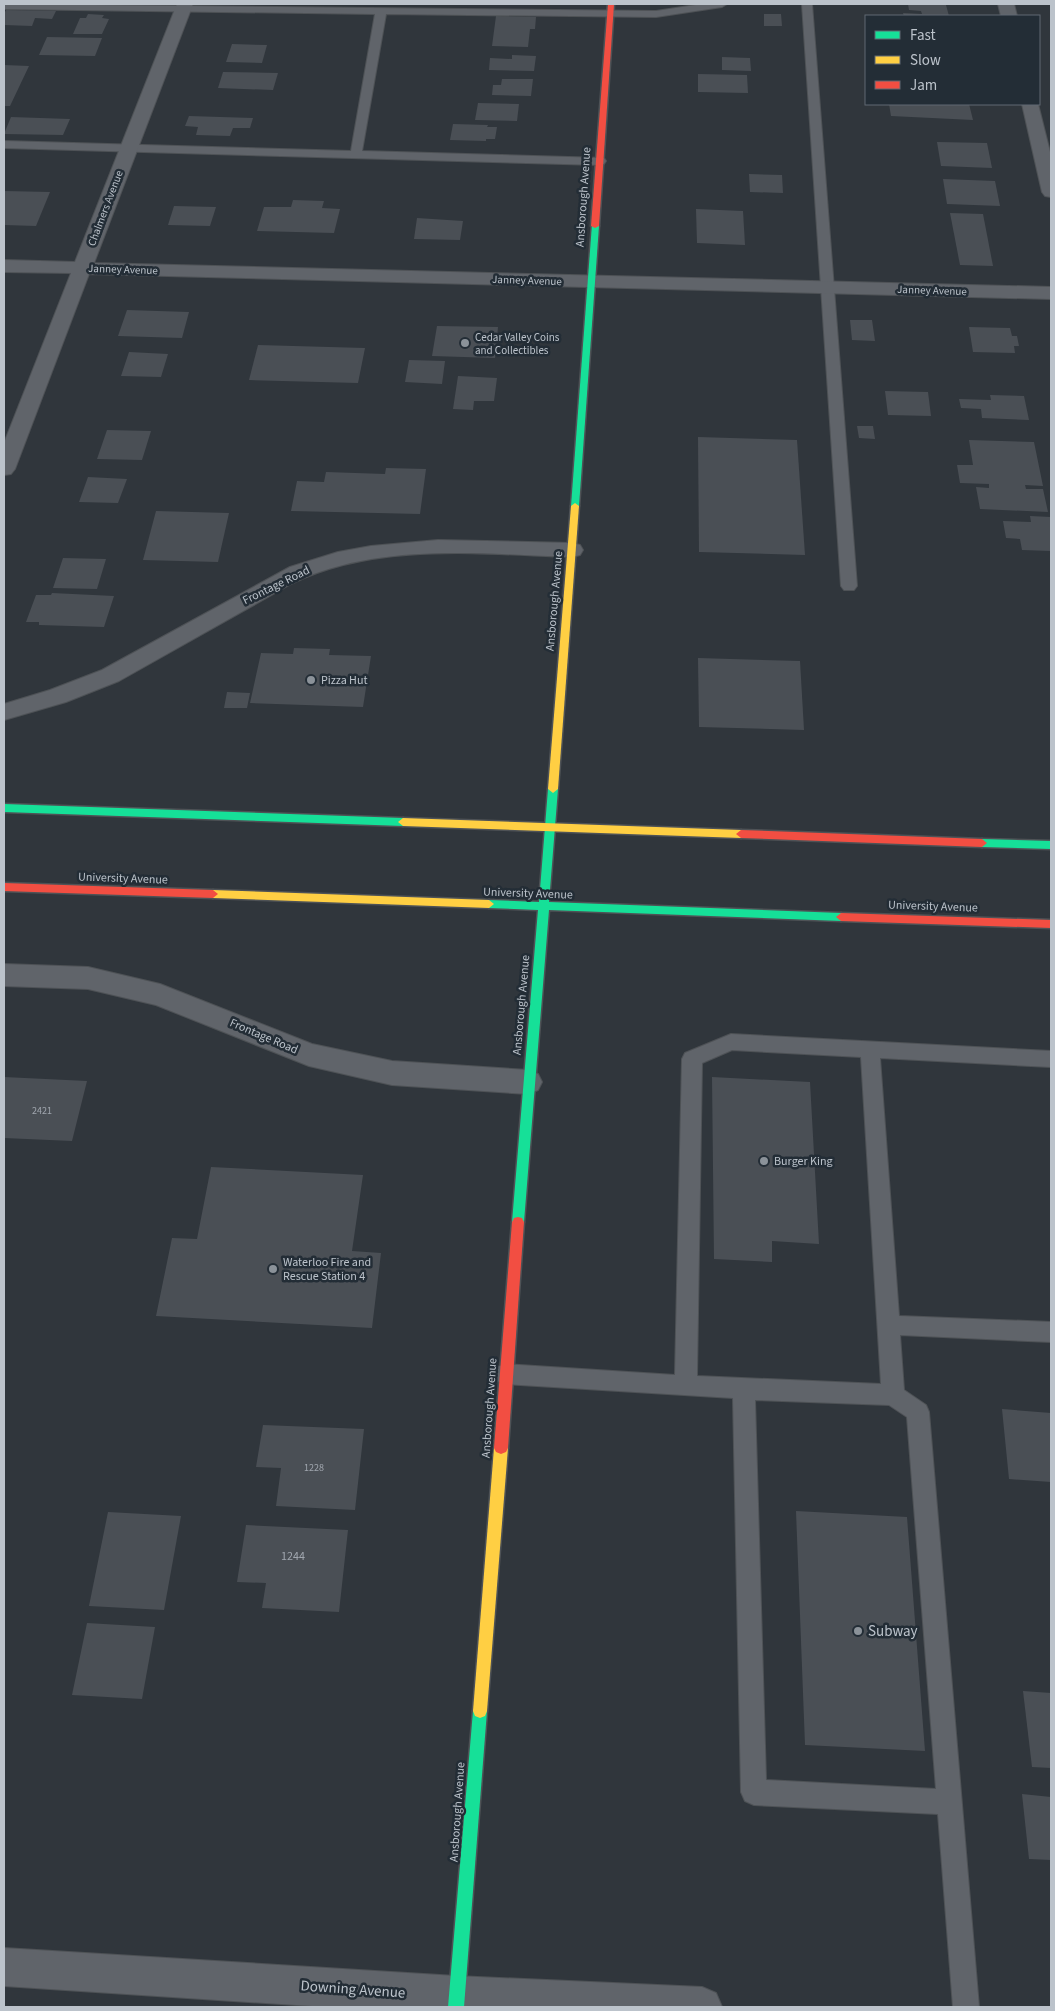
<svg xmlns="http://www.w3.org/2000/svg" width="1055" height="2011" font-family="'Source Sans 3',sans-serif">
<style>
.building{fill:#4a4f55}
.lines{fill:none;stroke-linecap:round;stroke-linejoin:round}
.lane-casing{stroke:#4e5256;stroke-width:2}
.street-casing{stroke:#4e5256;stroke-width:2}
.fast-casing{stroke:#4e5256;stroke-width:3}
.slow-casing{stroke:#4e5256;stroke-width:3}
.jam-casing{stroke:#4e5256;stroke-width:3}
.lane{fill:#60646a;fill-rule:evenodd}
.street{fill:#60646a;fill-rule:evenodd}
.fast{fill:#16e098;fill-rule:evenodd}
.slow{fill:#ffcf43;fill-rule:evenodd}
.jam{fill:#f24e42;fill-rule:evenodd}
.poi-dot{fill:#8b9299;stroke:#232d36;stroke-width:2}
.labels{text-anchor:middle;stroke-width:5;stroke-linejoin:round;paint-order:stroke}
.number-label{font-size:10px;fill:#a0a6ae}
.far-street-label{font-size:11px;fill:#bcc3cb;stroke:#232d36}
.far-poi-label{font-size:11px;fill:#bcc3cb;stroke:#232d36;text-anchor:start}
.street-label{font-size:12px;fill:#bcc3cb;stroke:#232d36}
.poi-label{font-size:12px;fill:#bcc3cb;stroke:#232d36;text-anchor:start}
.near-number-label{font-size:12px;fill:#a0a6ae}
.near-poi-label{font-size:15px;fill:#bcc3cb;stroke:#232d36;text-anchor:start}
.near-street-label{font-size:15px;fill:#bcc3cb;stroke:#232d36}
</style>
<rect width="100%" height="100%" fill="#30363c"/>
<!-- building -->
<g class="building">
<polygon points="908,4 946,5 949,16 904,16 903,13 922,14 921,11 909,10"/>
<polygon points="6,10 56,11 52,19 35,18 32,26 4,25 4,14"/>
<polygon points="88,14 104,15 102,18 109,19 102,34 73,34 80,18 86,18"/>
<polygon points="764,14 781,14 782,26 764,26"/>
<polygon points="496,16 536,17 535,29 530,29 528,47 492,46"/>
<polygon points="47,37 102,38 95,56 39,55"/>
<polygon points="232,44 267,45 262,63 226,62"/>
<polygon points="512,55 536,56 534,71 489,70 490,58 512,59"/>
<polygon points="722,57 750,58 751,71 722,70"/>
<polygon points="4,65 29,66 10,106 4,106"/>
<polygon points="223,72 278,73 273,90 218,88"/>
<polygon points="698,74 747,75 748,93 698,92"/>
<polygon points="502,79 533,79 531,96 492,95 493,85 501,85"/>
<polygon points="478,103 519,104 517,121 475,120"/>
<polygon points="889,104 969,104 973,120 891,116"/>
<polygon points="189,116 253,118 250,128 233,128 230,136 196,135 198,127 185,126"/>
<polygon points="11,117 70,119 63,135 4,134"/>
<polygon points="453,124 488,125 487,127 497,127 495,139 486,139 486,141 450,140"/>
<polygon points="937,142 987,143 992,168 941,166"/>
<polygon points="749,174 782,175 783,193 750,192"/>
<polygon points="943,179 995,181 1000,206 947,204"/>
<polygon points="4,191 50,192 36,226 4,225"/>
<polygon points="293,200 324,201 322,208 340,209 334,233 257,231 264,207 291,207"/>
<polygon points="174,206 216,207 210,226 168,225"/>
<polygon points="696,209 743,211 745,245 697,243"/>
<polygon points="950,213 983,214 993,266 960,265"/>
<polygon points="417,218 463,221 460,240 414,239"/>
<polygon points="127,310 189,312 182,338 118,336"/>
<polygon points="850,320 872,320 875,341 852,340"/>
<polygon points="437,326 498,327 495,358 432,356"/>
<polygon points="969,327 1010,328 1012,336 1017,336 1019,346 1014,346 1015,353 973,352"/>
<polygon points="258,345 365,348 358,383 249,380"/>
<polygon points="129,352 168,354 161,377 121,376"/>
<polygon points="409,360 445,361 442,384 405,382"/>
<polygon points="458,376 497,378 494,401 474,401 473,410 453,409"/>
<polygon points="885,391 928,392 931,416 888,415"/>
<polygon points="990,395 1024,396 1029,420 982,418 981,409 961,408 959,399 991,400"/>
<polygon points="857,426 873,426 875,439 859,438"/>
<polygon points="107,430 151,431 142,460 97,459"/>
<polygon points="698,437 797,440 805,555 699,552"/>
<polygon points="969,440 1034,442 1043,486 1025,485 1026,489 1043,489 1048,512 980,509 976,487 989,488 989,484 960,483 957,465 973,465"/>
<polygon points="386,468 426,469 420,514 291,511 297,481 324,482 326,472 385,474"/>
<polygon points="88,477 127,479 118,503 79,502"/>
<polygon points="156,511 229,513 218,562 143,560"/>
<polygon points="1030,516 1051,517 1051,551 1022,550 1020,539 1006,538 1003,521 1031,522"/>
<polygon points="63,558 106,559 97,589 53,588"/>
<polygon points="52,593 114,596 104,627 39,625 39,622 26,622 36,595 51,595"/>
<polygon points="294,648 330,649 329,655 371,656 363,707 250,703 261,653 293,654"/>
<polygon points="698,658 800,661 804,730 699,727"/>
<polygon points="227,692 250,693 247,708 224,708"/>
<polygon points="4,1077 87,1081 72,1141 4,1138"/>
<polygon points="712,1077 810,1082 819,1244 772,1241 772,1262 714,1259"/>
<polygon points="211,1167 363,1175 352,1251 381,1253 372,1328 156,1316 172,1238 197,1239"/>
<polygon points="1002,1409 1051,1413 1051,1482 1009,1479"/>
<polygon points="263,1425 364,1429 355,1510 276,1506 281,1468 256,1467"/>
<polygon points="796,1511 907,1517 925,1751 805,1745"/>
<polygon points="108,1512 181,1516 164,1610 89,1606"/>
<polygon points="246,1525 348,1530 339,1612 262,1608 266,1583 237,1582"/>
<polygon points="87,1623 155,1627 142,1699 72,1695"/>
<polygon points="1023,1691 1051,1693 1051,1768 1032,1767"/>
<polygon points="1022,1794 1051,1797 1051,1860 1029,1859"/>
</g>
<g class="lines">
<defs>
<g id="lane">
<polygon points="4,4 656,11 702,4 727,4 722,7 656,17 386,14 362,151 604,158 606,161 604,164 600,165 4,148 4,141 351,151 375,14 4,9"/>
<polygon points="802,4 812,4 857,586 854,590 844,590 841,586"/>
<path d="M731 1034 1051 1051V1067L880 1058 899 1316 1051 1322V1342L900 1335 904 1390 926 1405 929 1412 979 2007H953L938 1814 754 1805 745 1801 741 1792 733 1398 505 1384 497 1381 494 1374 497 1367 505 1364 675 1375 682 1059 685 1053ZM732 1050 861 1057 881 1384 697 1376 702 1063ZM755 1400 889 1405 907 1417 936 1789 766 1780Z"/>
</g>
<g id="street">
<polygon points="177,4 193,4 94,263 1051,287 1051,299 89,274 15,469 11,474 4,475 4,443 71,273 4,272 4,260 75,262"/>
<polygon points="998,4 1014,4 1017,16 1001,16"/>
<polygon points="1022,104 1038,104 1051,156 1051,197 1045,196 1042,192"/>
<path d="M438 540 572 543 580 545 583 550 580 555 572 557C480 554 376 542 291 584L119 681 66 702 4 720V704L50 690 102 670 290 567 338 552 371 546Z"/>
<polygon points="4,964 88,967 160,984 312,1044 392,1061 528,1070 538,1074 542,1082 538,1090 528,1094 392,1085 309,1066 156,1005 88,989 4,986"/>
<polygon points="4,1948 456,1976 702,1987 716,1993 722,2007 327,2007 4,1986"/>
</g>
<g id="fast">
<polygon points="592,224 599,226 579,506 575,509 571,506"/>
<polygon points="553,785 558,789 549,902 841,913 846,917 841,921 549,910 524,1222 522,1226 518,1227 514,1226 512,1222 538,910 489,908 484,904 489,900 539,902 548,789"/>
<polygon points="4,804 403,818 408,822 403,826 4,812"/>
<polygon points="982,839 1051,841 1051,849 982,847 977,843"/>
<polygon points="480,1704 485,1706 487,1711 464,2007 448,2007 473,1711 475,1706"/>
</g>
<g id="slow">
<polygon points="575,503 579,506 558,789 553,793 548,789 571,506"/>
<polygon points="403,818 741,830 746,834 741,838 403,826 398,822"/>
<polygon points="213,890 489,900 494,904 489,908 213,898 208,894"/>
<polygon points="501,1442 506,1444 508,1448 487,1711 485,1716 480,1718 475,1716 473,1711 494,1448 496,1444"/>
</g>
<g id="jam">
<polygon points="608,4 614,4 599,226 595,228 591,226"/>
<polygon points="741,830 982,839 987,843 982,847 741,838 736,834"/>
<polygon points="4,883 213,890 218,894 213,898 4,891"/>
<polygon points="841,913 1051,920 1051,928 841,921 836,917"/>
<polygon points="518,1217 522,1218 524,1222 508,1448 506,1452 501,1454 496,1452 494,1448 512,1222 514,1218"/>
</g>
</defs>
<!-- lane casing -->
<use href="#lane" class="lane-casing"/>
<!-- street casing -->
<use href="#street" class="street-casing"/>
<!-- fast casing -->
<use href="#fast" class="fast-casing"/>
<!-- slow casing -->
<use href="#slow" class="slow-casing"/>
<!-- jam casing -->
<use href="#jam" class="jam-casing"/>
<!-- lane -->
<use href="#lane" class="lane"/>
<!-- street -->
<use href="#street" class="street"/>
<!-- fast -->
<use href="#fast" class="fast"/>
<!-- slow -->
<use href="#slow" class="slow"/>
<!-- jam -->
<use href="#jam" class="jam"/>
</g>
<!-- markers -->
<g class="poi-dot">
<circle cx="465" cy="343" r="5"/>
<circle cx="311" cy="680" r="5"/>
<circle cx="764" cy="1161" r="5"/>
<circle cx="273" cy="1269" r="5"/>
<circle cx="858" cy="1631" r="5"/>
</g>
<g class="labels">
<!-- number labels -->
<g class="number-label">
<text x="42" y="1114">2421</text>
<text x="314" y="1471">1228</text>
</g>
<!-- far-street labels -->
<g class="far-street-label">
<text transform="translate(105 208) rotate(-69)" y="4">Chalmers Avenue</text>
<text transform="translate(123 269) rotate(2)" y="4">Janney Avenue</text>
<text transform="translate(527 280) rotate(2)" y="4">Janney Avenue</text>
<text transform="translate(932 290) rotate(2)" y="4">Janney Avenue</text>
</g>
<!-- far-poi labels -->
<g class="far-poi-label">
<text x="475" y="341">Cedar Valley Coins<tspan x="475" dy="13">and Collectibles</tspan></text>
</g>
<!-- street labels -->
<g class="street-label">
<text transform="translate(583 197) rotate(-86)" y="4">Ansborough Avenue</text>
<text transform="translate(276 585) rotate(-26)" y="4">Frontage Road</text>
<text transform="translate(554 601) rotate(-85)" y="4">Ansborough Avenue</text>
<text transform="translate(123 878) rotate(2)" y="4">University Avenue</text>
<text transform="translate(528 893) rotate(2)" y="4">University Avenue</text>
<text transform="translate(933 906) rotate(2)" y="4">University Avenue</text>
<text transform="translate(521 1005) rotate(-85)" y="4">Ansborough Avenue</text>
<text transform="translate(264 1036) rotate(23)" y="4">Frontage Road</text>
<text transform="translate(489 1408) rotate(-86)" y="4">Ansborough Avenue</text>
<text transform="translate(457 1812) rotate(-86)" y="4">Ansborough Avenue</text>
</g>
<!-- poi labels -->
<g class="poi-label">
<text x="321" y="684">Pizza Hut</text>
<text x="774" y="1165">Burger King</text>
<text x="283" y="1266">Waterloo Fire and<tspan x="283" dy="14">Rescue Station 4</tspan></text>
</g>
<!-- near-number labels -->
<g class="near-number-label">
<text x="293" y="1560">1244</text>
</g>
<!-- near-poi labels -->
<g class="near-poi-label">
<text x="868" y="1636">Subway</text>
</g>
<!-- near-street labels -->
<g class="near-street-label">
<text transform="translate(353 1989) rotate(4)" y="5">Downing Avenue</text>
</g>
</g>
<!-- border -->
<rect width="1055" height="2011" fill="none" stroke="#bcc3cb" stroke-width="10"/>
<!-- legend -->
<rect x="865" y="15" width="175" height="90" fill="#232d36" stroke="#606972"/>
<rect x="875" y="31" width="25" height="8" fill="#16e098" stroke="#606972"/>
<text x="910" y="40" font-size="15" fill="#bcc3cb">Fast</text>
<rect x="875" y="56" width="25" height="8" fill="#ffcf43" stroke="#606972"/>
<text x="910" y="65" font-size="15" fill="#bcc3cb">Slow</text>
<rect x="875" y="81" width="25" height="8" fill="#f24e42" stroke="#606972"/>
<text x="910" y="90" font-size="15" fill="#bcc3cb">Jam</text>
</svg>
